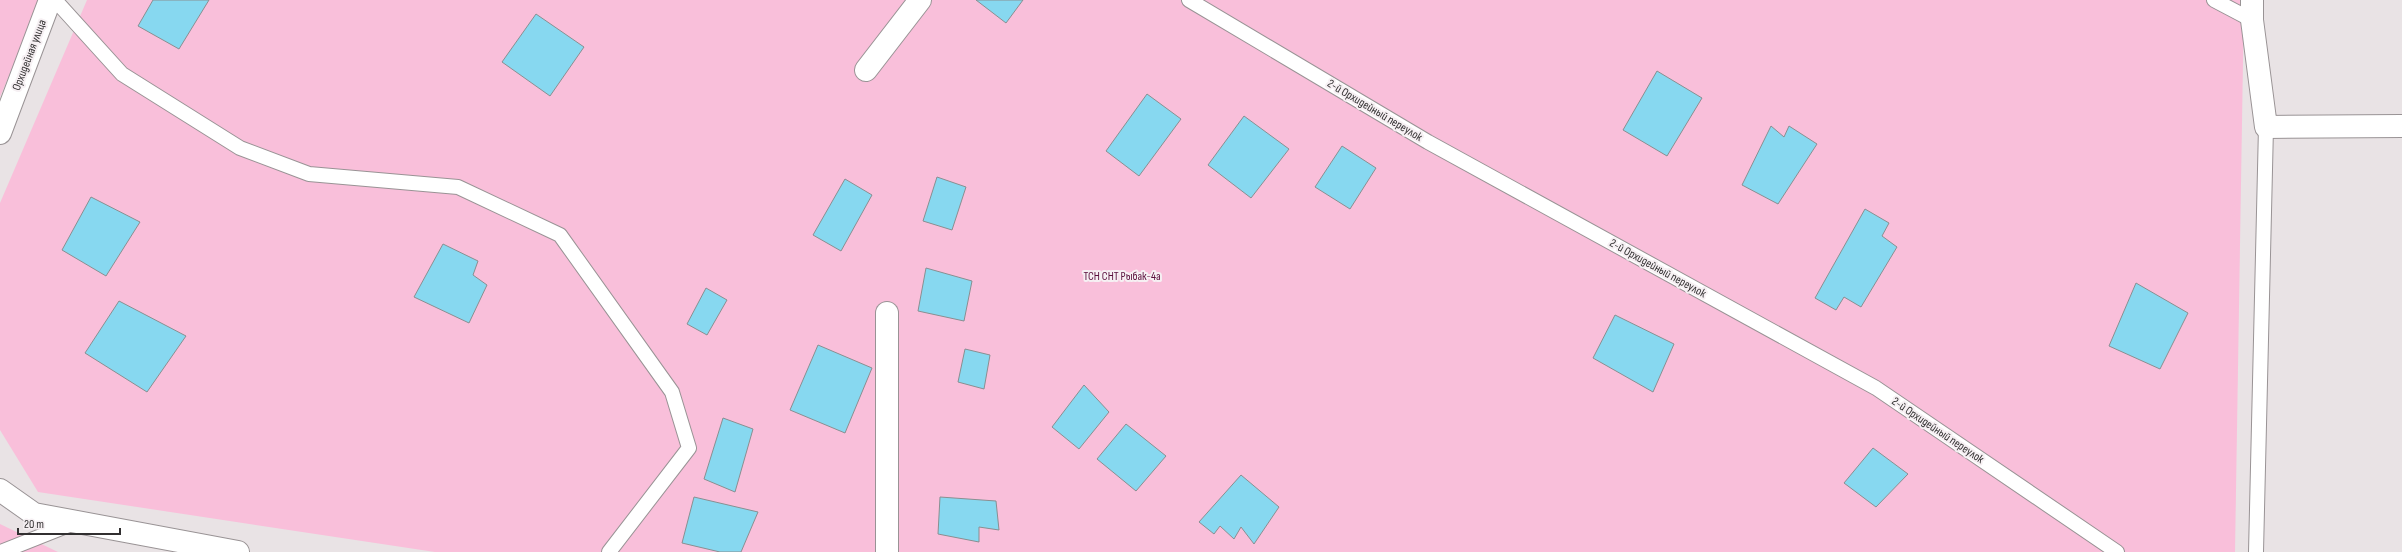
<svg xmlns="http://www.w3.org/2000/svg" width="2402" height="552" font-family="'Sofia Sans Condensed',sans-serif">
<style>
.green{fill:#f9bfda}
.building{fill:#87d8f0;stroke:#898f91}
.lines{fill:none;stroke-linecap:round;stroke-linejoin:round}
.service-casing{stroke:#999395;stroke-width:16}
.minor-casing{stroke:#999395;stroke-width:24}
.service{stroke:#fff;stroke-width:14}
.minor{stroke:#fff;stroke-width:22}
.labels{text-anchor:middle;stroke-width:4;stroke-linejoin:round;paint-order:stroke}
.street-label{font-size:12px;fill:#312f30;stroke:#f6f0f3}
.park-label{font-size:12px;fill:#5a0f3c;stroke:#f6f0f3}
</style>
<rect width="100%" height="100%" fill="#e9e3e5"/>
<!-- green -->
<g class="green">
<polygon points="0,0 41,0 0,97"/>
<polygon points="87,0 2244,0 2235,552 435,552 38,492 0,430 0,203"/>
<polygon points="0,524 58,552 0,552"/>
</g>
<!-- building -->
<g class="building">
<polygon points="153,0 209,0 179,49 138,26"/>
<polygon points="976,0 1023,0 1006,23"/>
<polygon points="536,14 584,47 550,96 502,62"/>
<polygon points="1657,71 1702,98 1667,156 1623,130"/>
<polygon points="1147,94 1181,119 1139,176 1106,151"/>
<polygon points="1244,116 1289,149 1251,198 1208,165"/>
<polygon points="1771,126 1784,137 1789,126 1817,144 1778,204 1742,185"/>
<polygon points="1342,146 1376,168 1350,209 1315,187"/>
<polygon points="937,177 966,187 952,230 923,221"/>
<polygon points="845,179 872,195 841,251 813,235"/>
<polygon points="91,197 140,222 106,276 62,250"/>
<polygon points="1865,209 1889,223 1882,236 1897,247 1861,307 1844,297 1836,310 1815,298"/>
<polygon points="443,244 478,261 473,275 487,285 469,323 414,297"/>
<polygon points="926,268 972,281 964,321 918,311"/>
<polygon points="2136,283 2188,313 2160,369 2109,346"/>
<polygon points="706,288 727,300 707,335 687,324"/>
<polygon points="119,301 186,336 147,392 85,353"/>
<polygon points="1615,315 1674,344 1653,392 1593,358"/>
<polygon points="818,345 872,368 845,433 790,410"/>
<polygon points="965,349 990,355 984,389 958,382"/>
<polygon points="1084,385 1109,412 1079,449 1052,427"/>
<polygon points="723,418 753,429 735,492 704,479"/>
<polygon points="1126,424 1166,456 1136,491 1097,459"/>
<polygon points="1873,448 1908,474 1876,507 1844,483"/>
<polygon points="1241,475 1279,507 1254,544 1241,527 1234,539 1220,526 1214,534 1199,522"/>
<polygon points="694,497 758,512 741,552 720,552 682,543"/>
<polygon points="940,497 996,501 999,530 979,527 979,542 938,534"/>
</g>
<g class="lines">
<defs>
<g id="service">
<polyline points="55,0 122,74 240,148 309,174 458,187 560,235 672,392 689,448 609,552"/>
<polyline points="1189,0 1428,142 1876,388 2117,552"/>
<polyline points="2214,0 2252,20"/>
<polyline points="1,552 74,523"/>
<polyline points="2256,552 2266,127"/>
</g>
<g id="minor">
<polyline points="2252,0 2252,20 2266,127 2402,126"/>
<polyline points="866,70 920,0"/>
<polyline points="0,133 50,0"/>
<polyline points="887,313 887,552"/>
<polyline points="0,490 34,514 238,552"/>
</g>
</defs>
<!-- service casing -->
<use href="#service" class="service-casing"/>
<!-- minor casing -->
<use href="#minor" class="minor-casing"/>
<!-- service -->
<use href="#service" class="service"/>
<!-- minor -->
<use href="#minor" class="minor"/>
</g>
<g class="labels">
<!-- street labels -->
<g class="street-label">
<text transform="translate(29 55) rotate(-69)" y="4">Орхидейная улица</text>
<text transform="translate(1375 110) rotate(31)" y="4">2-й Орхидейный переулок</text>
<text transform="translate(1658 268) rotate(29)" y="4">2-й Орхидейный переулок</text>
<text transform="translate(1938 430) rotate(34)" y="4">2-й Орхидейный переулок</text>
</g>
<!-- park labels -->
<g class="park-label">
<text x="1122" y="280">ТСН СНТ Рыбак-4а</text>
</g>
</g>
<!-- scale -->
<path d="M18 528v6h102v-6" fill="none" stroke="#312f30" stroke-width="2"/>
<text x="24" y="528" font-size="12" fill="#312f30" stroke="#f6f0f3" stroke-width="3" paint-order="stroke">20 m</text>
</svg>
